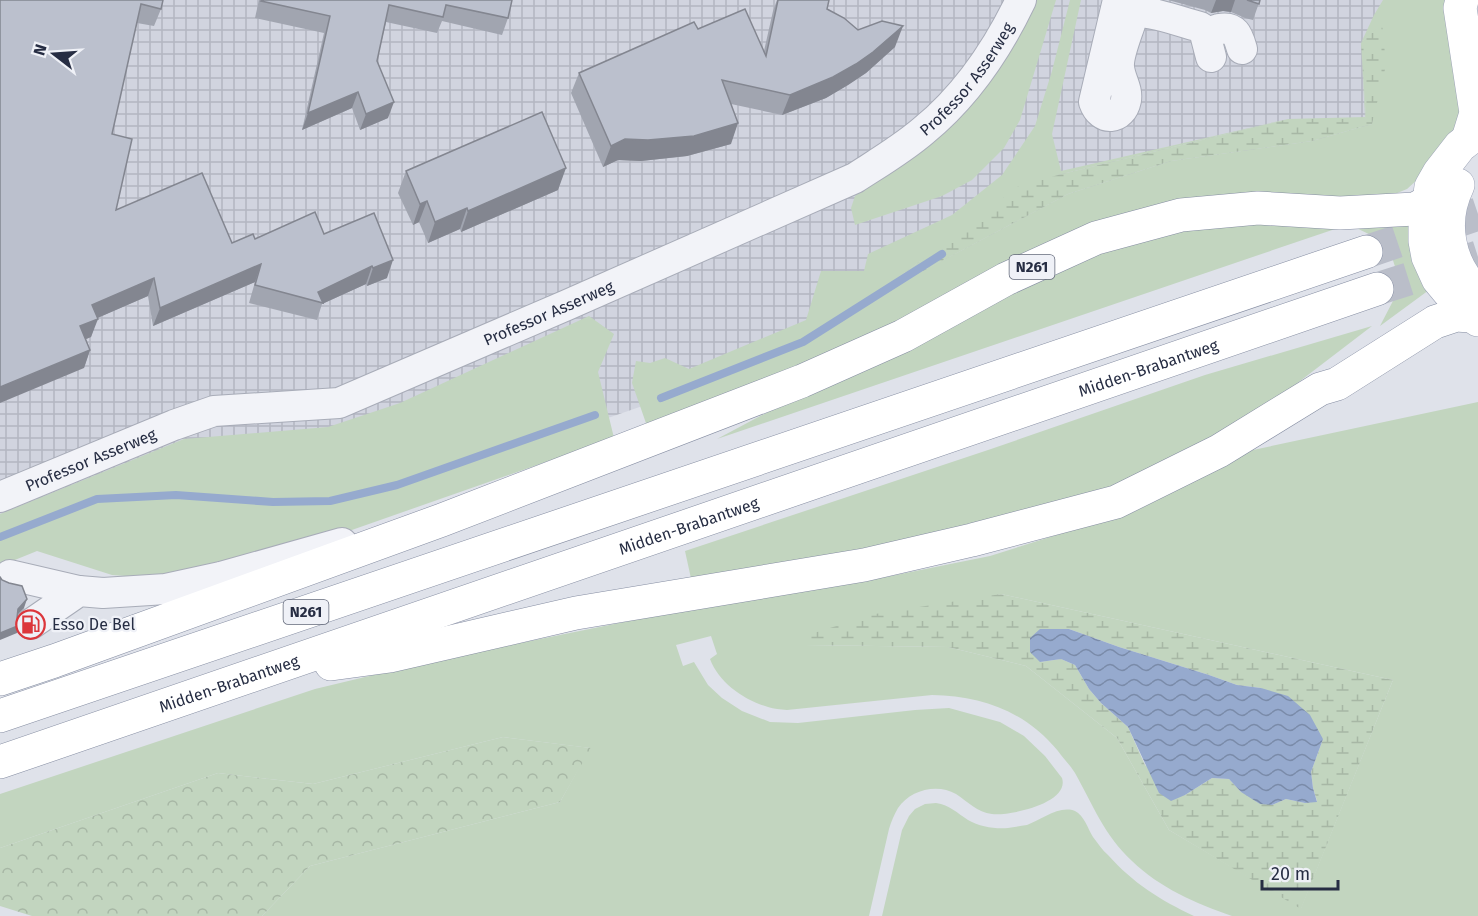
<svg xmlns="http://www.w3.org/2000/svg" width="1478" height="916" font-family="'Fira Sans',sans-serif">
<style>
.industrial{fill:url(#industrial-grid)}
.green{fill:#c2d5bf;fill-rule:evenodd}
.forest{fill:url(#forest-crowns)}
.wetland{fill:url(#wetland-marsh);fill-rule:evenodd}
.water{fill:url(#water-waves)}
.lines{fill:none;stroke-linecap:round;stroke-linejoin:round}
.stream{stroke:#96aace;stroke-width:8}
.minor-tunnel{stroke:#babec9;stroke-width:30;stroke-dasharray:30 15;stroke-linecap:butt}
.highway-tunnel{stroke:#babec9;stroke-width:33;stroke-dasharray:33 16;stroke-linecap:butt}
.minor-casing{stroke:#a8acb8;stroke-width:32}
.major-casing{stroke:#9da4b7;stroke-width:34}
.highway-casing{stroke:#858da2;stroke-width:34}
.minor{stroke:#f2f3f8;stroke-width:30}
.major{stroke:#fff;stroke-width:33}
.highway{stroke:#fff;stroke-width:33}
.wall{fill:#a1a5b0}
.shaded-wall{fill:#838690}
.building{fill:#bbc0cd;stroke:#838690;stroke-width:1.5}
.labels{text-anchor:middle;stroke-width:4.5;stroke-linejoin:round;paint-order:stroke}
.shield{fill:#eff1f7;stroke:#626879;stroke-width:1.5}
.shield-label{font-size:15px;font-weight:bold;fill:#262d43}
.street-label{font-size:16px;fill:#262d43;stroke:#eff1f7}
.poi-label{font-size:16px;fill:#262d43;stroke:#eff1f7;text-anchor:start}
</style>
<defs>
<pattern id="industrial-grid" width="8" height="8" patternUnits="userSpaceOnUse" patternTransform="scale(1.5)"><rect width="8" height="8" fill="#d1d4df"/><path d="M0 4h8M4 0v8" fill="none" stroke="#b3b6c1"/></pattern>
<pattern id="forest-crowns" width="20" height="18" patternUnits="userSpaceOnUse" patternTransform="scale(1.5)"><rect width="20" height="18" fill="#c2d5bf"/><path d="M2 6a3 3 0 1 1 6 0M12 15a3 3 0 1 1 6 0" fill="none" stroke="#a7b7a5"/></pattern>
<pattern id="wetland-marsh" width="20" height="14" patternUnits="userSpaceOnUse" patternTransform="scale(1.5)"><rect width="20" height="14" fill="#c2d5bf"/><path d="M1 5h8M5 5V1M11 12h8M15 12V8" fill="none" stroke="#a7b7a5"/></pattern>
<pattern id="water-waves" width="16" height="10" patternUnits="userSpaceOnUse" patternTransform="scale(1.5)"><rect width="16" height="10" fill="#96aace"/><path d="M0 5q4-4 8 0t8 0" fill="none" stroke="#7a8ba9"/></pattern>
</defs>
<rect width="100%" height="100%" fill="#dfe2ea"/>
<!-- industrial -->
<polygon class="industrial" points="0,0 1478,0 1478,110 1395,144 335,513 0,548"/>
<!-- green -->
<g class="green">
<polygon points="1036,0 1056,0 1020,120 1004,148 972,180 942,196 855,225 851,208 855,196 1022,30"/>
<path d="M1070 0H1081L1052 134 1061 171 1288 119 1365 117 1361 43 1374 15 1383 0H1450L1460 120 1428 170 1407 189 1380 200H1201L890 330 647 426 632 383 636 361 650 363 665 358 689 369 806 320 821 271H864L868 254 952 215 1002 175 1035 126 1052 71ZM1382 24 1372 124 1312 141 1171 161 1068 194 866 301 919 262 1058 175 1288 119H1366L1361 43Z"/>
<polygon points="1276,223 1341,227 717,439 819,385 1059,266 1163,231"/>
<polygon points="1350,225 1409,226 1429,290 1380,326 1394,299 1398,276 1391,254 1377,238"/>
<polygon points="589,316 614,334 598,372 614,438 329,538 165,579 112,575 37,551 0,566 0,514 184,439 328,427 400,403"/>
<polygon points="1372,326 1244,424 1132,483 1021,522 692,583 685,551 991,449 1205,375"/>
<path d="M1478 402V916H1232C1195 903 1160 888 1132 861 1104 835 1093 805 1075 773 1070 765 1063 758 1058 751 1025 711 982 696 932 695L787 710C780 709 774 709 768 707 744 700 719 683 710 659L717 654 711 636 676 645 683 666 694 662 708 685 722 698 742 711 770 722 798 723 915 710 949 708 1000 722 1024 736 1045 756 1062 778C1070 803 1011 816 992 814 977 812 968 802 956 794 937 783 910 790 898 808 894 815 891 822 889 829L869 916H262L310 866 560 802 590 748 503 737 313 784 218 773 0 848V794L315 689 436 660 728 601 866 581 990 556 1126 513 1253 450ZM1001 594 1393 680 1301 908 1169 830 1117 738 1026 666 948 647 806 645Z"/>
<path d="M936 803C950 805 957 813 968 820 980 827 995 829 1008 828 1014 827 1021 826 1027 825 1041 820 1059 805 1075 811 1084 815 1088 829 1093 837 1098 843 1102 850 1108 855 1133 883 1160 900 1194 916H882L902 830 909 816 915 809 925 804Z"/>
</g>
<!-- forest -->
<polygon class="forest" points="503,737 591,748 560,802 310,866 262,916 32,916 0,906 0,848 218,773 313,784"/>
<!-- wetland -->
<g class="wetland">
<polygon points="1382,23 1386,65 1372,124 1312,141 1171,161 1068,194 861,304 919,262 1017,187 1058,175 1288,119 1366,119 1361,43"/>
<path d="M1001 594 1393 680 1301 909 1169 830 1117 738 1026 666 948 647 805 645 804 636 875 614ZM1069 629 1119 647 1209 675 1237 685 1261 688 1323 739 1311 772 1313 788 1317 801 1305 803 1286 799 1272 805 1241 792 1229 779 1212 778 1185 795 1145 765 1128 727 1101 703 1089 689 1075 665 1061 659 1040 662Z"/>
</g>
<!-- water -->
<polygon class="water" points="1040,629 1069,629 1119,647 1209,675 1237,685 1261,688 1288,696 1310,715 1323,739 1311,772 1313,788 1317,802 1305,803 1286,799 1272,805 1260,804 1241,792 1229,779 1212,778 1185,795 1171,801 1159,793 1128,727 1101,703 1089,689 1075,665 1061,659 1040,662 1030,652 1030,638"/>
<g class="lines">
<!-- stream -->
<g class="stream">
<polyline points="661,398 803,342 942,254"/>
<polyline points="0,537 97,499 176,495 273,502 330,501 397,485 595,415"/>
</g>
<!-- minor-tunnel -->
<polyline class="minor-tunnel" points="0,620 25,610"/>
<!-- highway-tunnel -->
<g class="highway-tunnel">
<polyline points="1366,252 1478,214"/>
<polyline points="1377,289 1478,257"/>
</g>
<defs>
<g id="minor">
<path d="M1118 0 1094 102C1101 122 1122 120 1126 100 1128 89 1120 79 1119 67 1118 55 1127 34 1131 21 1132 17 1133 15 1137 13 1145 9 1188 24 1200 27L1204 30 1211 57"/>
<path d="M1204 30C1211 32 1212 31 1219 29 1235 26 1238 35 1242 49"/>
<path id="s1" d="M0 497 174 425 214 411 339 403 567 305 855 178C878 163 902 149 923 131 966 96 997 50 1021 0"/>
<polyline points="10,575 79,591"/>
<polyline points="31,624 79,591 103,593 166,589 221,577 342,543"/>
</g>
<g id="major">
<polyline points="1462,0 1460,8 1476,113 1468,139"/>
<polyline points="1478,132 1460,146 1439,173 1431,187 1425,228 1425,241 1428,257 1438,279 1463,309 1478,320"/>
<path d="M1458 185C1440 222 1448 265 1478 293"/>
</g>
<g id="highway">
<polyline points="331,664 390,656 576,613 864,565 972,540 1116,502 1219,451 1320,389 1337,384 1435,322 1456,315 1471,316"/>
<polyline points="0,679 54,661 442,520 802,381 903,336 1006,279 1096,238 1181,215 1258,208 1340,213 1415,209 1428,202"/>
<polyline points="0,716 1366,252"/>
<path id="s2" d="M0 762 1377 289"/>
</g>
</defs>
<!-- minor casing -->
<use href="#minor" class="minor-casing"/>
<!-- major casing -->
<use href="#major" class="major-casing"/>
<!-- highway casing -->
<use href="#highway" class="highway-casing"/>
<!-- minor -->
<use href="#minor" class="minor"/>
<!-- major -->
<use href="#major" class="major"/>
<!-- highway -->
<use href="#highway" class="highway"/>
</g>
<!-- wall -->
<g class="wall">
<polygon points="0,0 163,0 161,9 154,26 137,23 112,134 116,210 232,243 255,239 324,234 374,213 387,278 367,286 366,284 322,304 317,320 249,303 255,282 153,326 148,296 97,318 91,337 86,339 90,350 84,368"/>
<polygon points="259,0 512,0 508,18 502,35 442,21 437,33 386,22 377,61 388,118 360,130 352,108 302,130 324,33 255,18"/>
<polygon points="777,0 829,0 827,9 858,30 895,47 866,73 848,85 826,98 782,115 731,104 731,144 687,156 641,161 618,160 603,167 571,93 579,73 698,29 764,51 773,11"/>
<polygon points="1168,0 1260,0 1253,20 1245,18 1231,12 1223,11 1211,13 1205,10"/>
<polygon points="406,171 558,190 461,232 460,229 428,243 419,222 413,225 398,193"/>
</g>
<!-- shaded-wall -->
<g class="shaded-wall">
<polygon points="1216,0 1235,0 1231,12 1223,11 1211,13"/>
<polygon points="903,26 895,47 866,73 848,85 826,98 782,115 790,95"/>
<polygon points="358,92 352,108 302,130 308,113"/>
<polygon points="394,102 388,118 360,130 366,114"/>
<polygon points="738,123 731,144 687,156 641,161 618,160 603,167 611,146 625,139"/>
<polygon points="566,168 558,190 461,232 468,211"/>
<polygon points="427,201 419,222 413,225 420,204"/>
<polygon points="467,208 460,229 428,243 435,222"/>
<polygon points="393,260 387,278 367,286 373,268"/>
<polygon points="261,264 255,282 153,326 160,308"/>
<polygon points="372,266 366,284 322,304 323,303 318,292"/>
<polygon points="154,278 148,296 86,323 92,305"/>
<polygon points="98,319 91,337 74,344 80,326"/>
<polygon points="90,350 84,368 0,403 0,387"/>
<polygon points="27,599 24,608 15,617 18,609"/>
<polygon points="20,625 17,633 0,640 0,633"/>
</g>
<!-- building -->
<g class="building">
<polygon points="0,0 163,0 161,9 141,4 112,134 132,139 116,210 202,173 232,243 253,234 255,239 315,212 324,234 374,213 393,260 373,268 372,266 318,292 323,303 255,285 261,264 160,308 154,278 92,305 98,319 80,326 90,350 0,387"/>
<polygon points="262,0 512,0 508,18 446,5 443,17 389,5 377,61 394,102 366,114 358,92 308,113 330,16 261,1"/>
<polygon points="778,0 829,0 827,9 844,18 858,30 882,21 903,26 873,52 856,64 833,77 790,95 722,80 738,123 694,136 648,140 625,139 611,146 579,73 694,22 698,29 745,9 766,56"/>
<polygon points="1247,0 1260,0 1259,4"/>
<polygon points="542,112 566,168 468,211 467,208 435,222 427,201 420,204 406,171"/>
<polygon points="0,577 2,580 9,583 22,586 27,599 18,609 17,618 20,625 0,633"/>
</g>
<!-- icons -->
<defs>
<symbol id="fuel-ring" viewBox="-11 -11 22 22"><circle r="9.5" fill="#eff1f7" stroke="#dc363b" stroke-width="1.5"/><path d="M-5.5-6h7V0h2V4h1.3V-2.5L3-4.5l.8-.8L6-3V5H2.5V1h-1V6h-7ZM-4.2-4.7v3.2H.2V-4.7Z" fill="#dc363b"/></symbol>
</defs>
<g fill-rule="evenodd">
<use href="#fuel-ring" x="14" y="608" width="33" height="33"/>
</g>
<g class="labels">
<!-- shield labels -->
<g class="shield">
<rect x="1009.5" y="255" width="45" height="24" rx="4.5"/>
<rect x="283.5" y="600" width="45" height="24" rx="4.5"/>
</g>
<g class="shield-label">
<text x="1032" y="272">N261</text>
<text x="306" y="617">N261</text>
</g>
<!-- street labels -->
<g class="street-label">
<text dy="6" stroke="none"><textPath href="#s1" startOffset="1070">Professor Asserweg</textPath></text>
<text dy="6" stroke="none"><textPath href="#s1" startOffset="584">Professor Asserweg</textPath></text>
<text dy="6" stroke="none"><textPath href="#s2" startOffset="1214">Midden-Brabantweg</textPath></text>
<text dy="6" stroke="none"><textPath href="#s1" startOffset="98">Professor Asserweg</textPath></text>
<text dy="6" stroke="none"><textPath href="#s2" startOffset="728">Midden-Brabantweg</textPath></text>
<text dy="6" stroke="none"><textPath href="#s2" startOffset="242">Midden-Brabantweg</textPath></text>
</g>
<!-- poi labels -->
<g class="poi-label">
<text x="52" y="630">Esso De Bel</text>
</g>
</g>
<!-- north arrow -->
<g transform="translate(54 54) rotate(287)" stroke="#eff1f7" stroke-width="4.5" paint-order="stroke">
<path d="M0-4.5L10 22L0 15L-10 22Z" fill="#262d43"/>
<text y="-9" font-size="16" font-weight="bold" text-anchor="middle" fill="#262d43">N</text>
</g>
<!-- scale -->
<path d="M1262 880v9h76v-9" fill="none" stroke="#262d43" stroke-width="3"/>
<text x="1271" y="880" font-size="18" fill="#262d43" stroke="#eff1f7" stroke-width="4.5" paint-order="stroke">20 m</text>
</svg>
